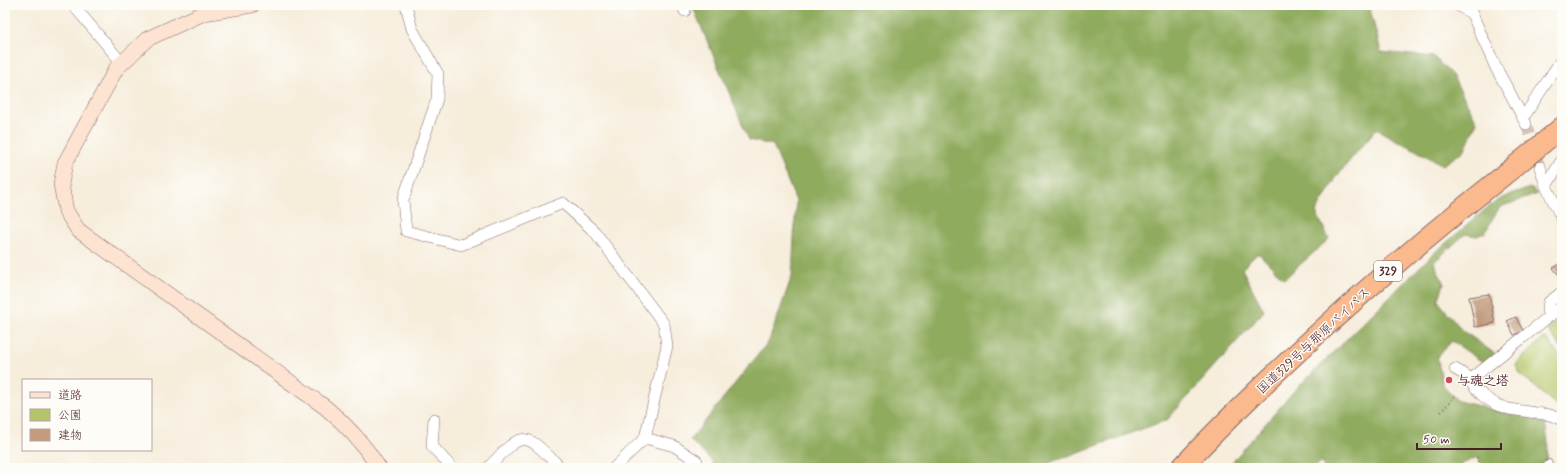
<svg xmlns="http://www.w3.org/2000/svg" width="1567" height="473" font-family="Mynerve,'Klee One',sans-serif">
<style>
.green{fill:#b4c669;stroke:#7f724a}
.forest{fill:#8fab5d;stroke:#6c6544}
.building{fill:#c39c7f}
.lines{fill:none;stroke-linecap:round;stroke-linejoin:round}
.street-tunnel{stroke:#d4c4b8;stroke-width:11;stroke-dasharray:11 5.5;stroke-linecap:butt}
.lane-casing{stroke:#866769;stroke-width:7}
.street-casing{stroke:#866769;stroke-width:12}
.secondary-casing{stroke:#866769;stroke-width:16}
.highway-casing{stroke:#866769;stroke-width:22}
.path{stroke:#866769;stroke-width:2;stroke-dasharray:1 3;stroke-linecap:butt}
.lane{stroke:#fff;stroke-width:5.5}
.street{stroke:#fff;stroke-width:11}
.secondary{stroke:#fde3d1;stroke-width:15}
.highway{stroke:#fbba8d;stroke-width:20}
.poi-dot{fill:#d1495b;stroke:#fdfcf7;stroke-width:1.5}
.labels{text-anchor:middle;stroke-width:3;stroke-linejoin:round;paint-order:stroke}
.shield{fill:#fdfcf7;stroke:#806168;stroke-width:1}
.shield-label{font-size:12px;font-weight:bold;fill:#4a1f2b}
.street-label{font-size:13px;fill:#4a1f2b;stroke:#fdfcf7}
.poi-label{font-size:13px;font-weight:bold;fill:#4a1f2b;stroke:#fdfcf7;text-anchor:start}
</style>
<rect width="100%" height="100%" fill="#fdfcf7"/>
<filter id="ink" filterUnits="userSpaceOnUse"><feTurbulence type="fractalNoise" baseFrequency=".025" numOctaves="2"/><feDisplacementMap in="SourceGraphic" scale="8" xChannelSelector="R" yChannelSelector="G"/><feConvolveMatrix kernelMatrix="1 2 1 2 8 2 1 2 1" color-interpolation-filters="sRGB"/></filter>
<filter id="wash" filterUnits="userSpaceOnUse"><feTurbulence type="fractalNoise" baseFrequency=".012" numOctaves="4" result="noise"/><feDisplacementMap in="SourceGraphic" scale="16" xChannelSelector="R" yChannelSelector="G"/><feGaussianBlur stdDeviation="0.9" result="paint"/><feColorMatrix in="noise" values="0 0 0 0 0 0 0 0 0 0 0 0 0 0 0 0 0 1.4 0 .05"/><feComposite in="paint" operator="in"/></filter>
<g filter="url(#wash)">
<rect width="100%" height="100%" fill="#f6eddb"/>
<!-- green -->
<g class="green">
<polygon points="1562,315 1562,349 1548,330"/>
<polygon points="1546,338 1562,359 1562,410 1520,374 1516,366 1518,362 1542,339"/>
</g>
<!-- forest -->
<g class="forest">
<polygon points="692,5 1369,5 1381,52 1434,57 1452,75 1477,122 1464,151 1443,165 1376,129 1337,176 1316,212 1329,239 1284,279 1258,253 1242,269 1264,311 1167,420 1035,468 712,468 713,462 690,440 769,341 792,276 796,201 773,145 749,140"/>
<polygon points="1530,188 1538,194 1500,207 1491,221 1486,232 1477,236 1465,234 1434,262 1444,284 1438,301 1462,330 1495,354 1484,363 1452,341 1437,357 1443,385 1458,401 1512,414 1530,417 1545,422 1548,442 1547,460 1537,468 1485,468 1477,457 1454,468 1324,468 1322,461 1314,468 1277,468 1275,464 1274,468 1227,468 1294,391 1433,254 1487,208 1502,198"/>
</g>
<g id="blocks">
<!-- building -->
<g class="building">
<polygon points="1560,264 1562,271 1558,274 1553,268"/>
<polygon points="1489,294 1495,323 1475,327 1469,297"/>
<polygon points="1516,317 1523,331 1514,335 1507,321"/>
<polygon points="858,462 866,462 874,468 851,468"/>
</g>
</g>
</g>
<g filter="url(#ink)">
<use href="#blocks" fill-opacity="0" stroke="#866769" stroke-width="1"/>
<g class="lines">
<!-- street-tunnel -->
<polyline class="street-tunnel" points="1526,124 1540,167"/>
<defs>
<polyline id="lane" points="1544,468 1549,463"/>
<g id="street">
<polyline points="73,5 122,63"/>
<polyline points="406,5 412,29 438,74 437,99 403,200 406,231 461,245 563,203 595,232 664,324 667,346 645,438 614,468"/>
<polyline points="682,5 685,11"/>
<polyline points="1458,5 1472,14 1496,68 1511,95 1526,124"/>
<polyline points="1523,118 1562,59"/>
<polyline points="1540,167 1546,186 1562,219"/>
<polyline points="1546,186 1562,160"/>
<polyline points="1550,316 1547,311 1549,302 1562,292"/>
<polyline points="1455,369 1467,376 1475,388 1483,396 1497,405 1509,409 1550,415 1562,420"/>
<polyline points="1470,380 1562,306"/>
<polyline points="434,419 432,446 452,468"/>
<polyline points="645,438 674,446 697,461 697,468"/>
<path d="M488 468C525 428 524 432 561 468"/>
</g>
<path id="secondary" d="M252 5 204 13 147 39 116 69 65 163 61 184 66 211 78 230 325 407C347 425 364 444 379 468"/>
<path id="highway" d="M1181 468C1253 391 1331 320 1410 252 1460 209 1512 170 1562 127"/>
</defs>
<!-- lane casing -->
<use href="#lane" class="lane-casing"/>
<!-- street casing -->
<use href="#street" class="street-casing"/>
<!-- secondary casing -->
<use href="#secondary" class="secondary-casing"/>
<!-- highway casing -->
<use href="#highway" class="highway-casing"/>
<!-- path -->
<g class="path">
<polyline points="1441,412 1455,396"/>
<polyline points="1477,457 1479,468"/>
</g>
<!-- lane -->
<use href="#lane" class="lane"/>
<!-- street -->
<use href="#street" class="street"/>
<!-- secondary -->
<use href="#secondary" class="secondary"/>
<!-- highway -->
<use href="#highway" class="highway"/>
</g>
</g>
<!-- markers -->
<circle class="poi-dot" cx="1449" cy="380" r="4"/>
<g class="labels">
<!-- shield labels -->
<rect class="shield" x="1374" y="261" width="28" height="20" rx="3"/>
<g class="shield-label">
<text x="1388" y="275">329</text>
</g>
<!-- street labels -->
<g class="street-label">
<text transform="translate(1313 340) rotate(-43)" y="5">国道329号与那原バイパス</text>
</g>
<!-- poi labels -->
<g class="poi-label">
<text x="1457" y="385">与魂之塔</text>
</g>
</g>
<!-- margin -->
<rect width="1567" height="473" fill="none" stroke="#fdfcf7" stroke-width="20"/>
<!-- legend -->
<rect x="22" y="379" width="130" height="72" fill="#fdfcf7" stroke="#b5a4a5"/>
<rect x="30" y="392" width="20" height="6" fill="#fde3d1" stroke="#b5a4a5"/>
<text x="58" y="399" font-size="12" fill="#4a1f2b">道路</text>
<rect x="30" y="409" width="20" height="12" fill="#b4c669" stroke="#b5a4a5"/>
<text x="58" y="419" font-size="12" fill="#4a1f2b">公園</text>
<rect x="30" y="429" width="20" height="12" fill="#c39c7f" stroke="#b5a4a5"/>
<text x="58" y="439" font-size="12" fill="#4a1f2b">建物</text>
<!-- scale -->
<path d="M1417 443v6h84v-6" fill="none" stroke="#4a1f2b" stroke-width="2"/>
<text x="1423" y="443" font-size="12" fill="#4a1f2b" stroke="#fdfcf7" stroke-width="3" paint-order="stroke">50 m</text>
</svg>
